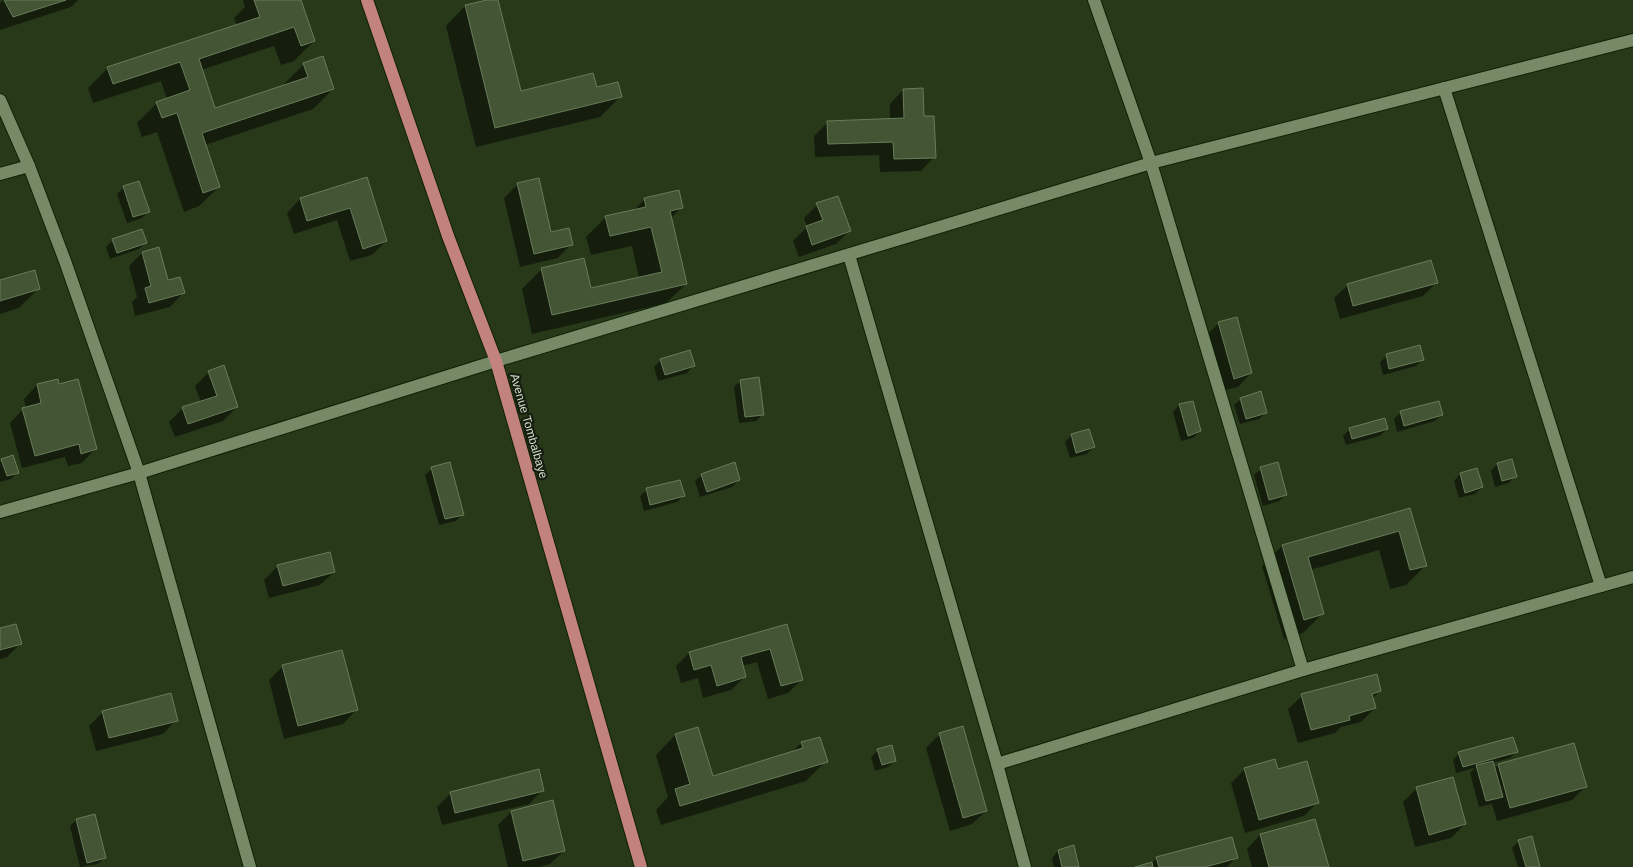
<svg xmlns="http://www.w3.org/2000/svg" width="1633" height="867" font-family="Helvetica,sans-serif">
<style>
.shadow{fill:#0007}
.building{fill:#435535;stroke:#687c59}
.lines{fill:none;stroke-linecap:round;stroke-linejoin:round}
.minor-casing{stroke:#102003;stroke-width:14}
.major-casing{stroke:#102003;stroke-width:14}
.minor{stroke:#768a67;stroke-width:12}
.major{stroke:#c2837f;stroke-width:12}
.labels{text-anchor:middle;stroke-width:4.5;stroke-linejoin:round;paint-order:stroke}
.street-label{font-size:12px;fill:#d3decb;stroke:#161e10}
</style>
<rect width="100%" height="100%" fill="#28391a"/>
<!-- shadow -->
<g class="shadow">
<polygon points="3,0 78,0 71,7 0,30 0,3"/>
<polygon points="243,0 300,0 314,41 294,61 281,65 274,46 201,70 214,109 285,86 284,84 304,64 333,89 313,109 205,145 219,187 199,206 184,212 157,132 142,137 137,123 157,103 167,99 161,81 93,103 88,88 108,68 237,26 234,18 245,7"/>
<polygon points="492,0 497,0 520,92 596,88 620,97 600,117 476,147 446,26 465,6"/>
<polygon points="903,90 923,117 934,157 921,171 880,172 879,155 815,157 814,136 828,122 890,120 890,104"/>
<polygon points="366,179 386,241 372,255 350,261 337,220 294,234 287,213 300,199"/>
<polygon points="518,184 550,233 571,244 558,258 520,267 504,198"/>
<polygon points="124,187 148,212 142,218 127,223 117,194"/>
<polygon points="645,199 682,207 670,219 686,284 666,303 532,334 522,289 542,269 590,289 639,278 632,246 591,255 586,237 606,217 633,211"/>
<polygon points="817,205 850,230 836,244 799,257 793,241 807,227 804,218"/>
<polygon points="113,240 145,243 139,249 110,259 106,247"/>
<polygon points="142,253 167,282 183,293 170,307 135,316 132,302 137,297 129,266"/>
<polygon points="0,281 39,288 19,308 0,314"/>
<polygon points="1437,282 1423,296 1340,319 1334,298 1348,285"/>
<polygon points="1219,323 1251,373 1238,387 1221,391 1205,337"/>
<polygon points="1387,356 1423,359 1416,366 1383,375 1380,362"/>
<polygon points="661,360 693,366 687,373 658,381 654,367"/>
<polygon points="209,372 237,407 223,421 175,437 169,422 183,408 201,402 195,386"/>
<polygon points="741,381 762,415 756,421 739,423 734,387"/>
<polygon points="37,385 58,386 95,449 82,463 68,466 65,457 22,468 10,423 23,409 26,408 24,399"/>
<polygon points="1241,399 1266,413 1259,419 1240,424 1234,405"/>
<polygon points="1438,402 1441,415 1435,421 1397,432 1394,419 1400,413"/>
<polygon points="1179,405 1200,431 1193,438 1181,441 1173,412"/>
<polygon points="1350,429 1387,429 1380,436 1346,445 1343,436"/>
<polygon points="1072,435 1094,447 1087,454 1070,458 1065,442"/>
<polygon points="2,460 17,472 11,479 0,482 0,462"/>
<polygon points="1497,464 1515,476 1509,483 1495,487 1491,471"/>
<polygon points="432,469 463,514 456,521 439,525 425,475"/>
<polygon points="1261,469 1286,495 1279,501 1263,506 1254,475"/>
<polygon points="1477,470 1482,487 1475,494 1459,498 1454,481 1460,474"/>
<polygon points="702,475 739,480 732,487 700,497 695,481"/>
<polygon points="647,490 684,495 677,502 644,511 640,496"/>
<polygon points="1410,510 1426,565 1406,585 1390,589 1379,550 1310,570 1323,613 1303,633 1284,639 1262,566 1282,546"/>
<polygon points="278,566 334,572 320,585 269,598 264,580"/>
<polygon points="786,625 802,679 788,693 768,699 757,662 742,666 745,677 731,690 703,698 698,678 681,683 676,666 689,653"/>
<polygon points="0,629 21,643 7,657 0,659"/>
<polygon points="283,666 356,710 343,724 284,739 269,680"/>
<polygon points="1380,691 1372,699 1375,708 1361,722 1341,727 1335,733 1298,743 1288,709 1302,696"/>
<polygon points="103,712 176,720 163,734 96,751 89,726"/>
<polygon points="940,734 986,811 972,824 950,831 926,748"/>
<polygon points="675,735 712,777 791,753 801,743 819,738 826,761 806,781 661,825 656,810 668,797 656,755"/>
<polygon points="878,750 895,761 888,767 875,771 871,757"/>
<polygon points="1516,752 1510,758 1492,763 1494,769 1498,765 1585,787 1572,800 1497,821 1492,804 1479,807 1470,773 1475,768 1456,773 1453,760 1459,753"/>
<polygon points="1245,769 1277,771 1318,802 1304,816 1245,833 1231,783"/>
<polygon points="1452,779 1465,824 1451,838 1415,847 1403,802 1416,789"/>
<polygon points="543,790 529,804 442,825 437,807 451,793"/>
<polygon points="511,812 564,851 550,864 540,867 508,867 498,825"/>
<polygon points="76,820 105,857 98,864 80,867 70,826"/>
<polygon points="1314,820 1328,867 1252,867 1247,849 1260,835"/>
<polygon points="1519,841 1539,867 1518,867 1512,848"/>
<polygon points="1058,851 1078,867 1054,867 1052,858"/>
<polygon points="1236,857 1227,867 1138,867 1152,863 1157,858"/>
</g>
<!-- building -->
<g class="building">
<polygon points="4,0 66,0 13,17"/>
<polygon points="254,0 301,0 315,41 301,46 294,27 199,59 215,108 308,77 303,63 323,56 334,89 202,133 220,187 203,193 177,113 162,118 156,102 190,90 180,62 113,84 107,67 260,17"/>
<polygon points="487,0 498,0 521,91 593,73 597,87 618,82 622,97 495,128 465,5"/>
<polygon points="923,88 924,116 934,116 936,158 894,159 893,142 828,144 827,121 904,118 903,89"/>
<polygon points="367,177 387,241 363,249 350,208 307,221 300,198"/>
<polygon points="539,178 551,232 569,228 573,245 534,254 517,183"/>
<polygon points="139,181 150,212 133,217 123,186"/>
<polygon points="679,190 683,208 670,211 687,284 552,315 541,268 584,258 591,288 662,272 651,227 610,236 605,216 646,207 644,198"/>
<polygon points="838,196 851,231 812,245 806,226 823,220 816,203"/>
<polygon points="142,229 147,243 117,253 112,239"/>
<polygon points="159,247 168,280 180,277 185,293 149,303 145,288 151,286 142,252"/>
<polygon points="1431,260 1438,283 1353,306 1347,284"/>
<polygon points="35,270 40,289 0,301 0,280"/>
<polygon points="1237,317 1252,373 1234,379 1218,322"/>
<polygon points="1420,345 1424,360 1389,369 1386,354"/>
<polygon points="690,350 695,366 665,375 660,359"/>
<polygon points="224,365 238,407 188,424 182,407 217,396 208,371"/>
<polygon points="759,377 764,415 745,417 740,380"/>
<polygon points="58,379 59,384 78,379 97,449 81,454 79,444 35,456 22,408 41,403 37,384"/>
<polygon points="1261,391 1267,413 1246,419 1240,398"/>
<polygon points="1193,401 1201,431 1188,436 1179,404"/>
<polygon points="1439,401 1443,415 1404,426 1400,411"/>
<polygon points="1385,418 1388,429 1352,439 1349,428"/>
<polygon points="1089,429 1095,447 1076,453 1071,434"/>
<polygon points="13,455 19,473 7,476 1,459"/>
<polygon points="1512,459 1517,477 1502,481 1497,463"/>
<polygon points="450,462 464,515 445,519 431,467"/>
<polygon points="735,462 740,480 707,492 701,474"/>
<polygon points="1278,462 1287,495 1269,500 1260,467"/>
<polygon points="1477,468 1483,487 1465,493 1460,473"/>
<polygon points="680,480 685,496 650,505 646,488"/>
<polygon points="1410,508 1427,566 1410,570 1399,531 1308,557 1324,614 1304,620 1282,545"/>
<polygon points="330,552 335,572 283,586 277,565"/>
<polygon points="16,624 22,644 0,650 0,628"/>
<polygon points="787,624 803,680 781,686 770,649 741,657 746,677 717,686 711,665 694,670 689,652"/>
<polygon points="342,650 358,710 298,726 282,665"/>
<polygon points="1377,674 1381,691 1372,694 1376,708 1349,716 1350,720 1311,730 1301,694"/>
<polygon points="171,693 178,721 109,738 102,711"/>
<polygon points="963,726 987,811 963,818 939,733"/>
<polygon points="698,727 713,776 803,748 801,742 820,737 828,762 680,806 675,789 690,784 675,734"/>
<polygon points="1513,737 1518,752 1463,767 1458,752"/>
<polygon points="1574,743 1587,787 1510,808 1498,764"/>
<polygon points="892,745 896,761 882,765 877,749"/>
<polygon points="1275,759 1278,769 1307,761 1319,803 1259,820 1244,768"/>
<polygon points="1493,761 1503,797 1486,801 1476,765"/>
<polygon points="539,769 544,791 455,813 450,792"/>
<polygon points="1453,777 1466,824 1429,835 1416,787"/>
<polygon points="553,800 565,851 523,861 511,811"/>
<polygon points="95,814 106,858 87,863 76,819"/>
<polygon points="1315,819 1329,867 1269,867 1260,834"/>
<polygon points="1532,836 1540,867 1526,867 1518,840"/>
<polygon points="1232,837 1238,858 1205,867 1159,867 1156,857"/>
<polygon points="1074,845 1079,867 1062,867 1058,850"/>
<polygon points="1152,862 1153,867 1135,867"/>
</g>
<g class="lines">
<defs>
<g id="minor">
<polyline points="1094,0 1151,163 1303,670"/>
<polyline points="1444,88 1601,586"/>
<polyline points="0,100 29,166 65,261 139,473 250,867"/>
<polyline points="0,174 29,166"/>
<polyline points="849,255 997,764 1025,867"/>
<polyline points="0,512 139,473 496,361 1151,163 1633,40"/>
<polyline points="997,764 1303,670 1633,577"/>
</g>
<polyline id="major" points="367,0 448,236 496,361 641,867"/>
</defs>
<!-- minor casing -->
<use href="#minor" class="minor-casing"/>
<!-- major casing -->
<use href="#major" class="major-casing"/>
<!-- minor -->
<use href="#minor" class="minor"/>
<!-- major -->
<use href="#major" class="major"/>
</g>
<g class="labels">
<!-- street labels -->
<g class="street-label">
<text transform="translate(529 426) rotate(74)" y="4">Avenue Tombalbaye</text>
</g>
</g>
</svg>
